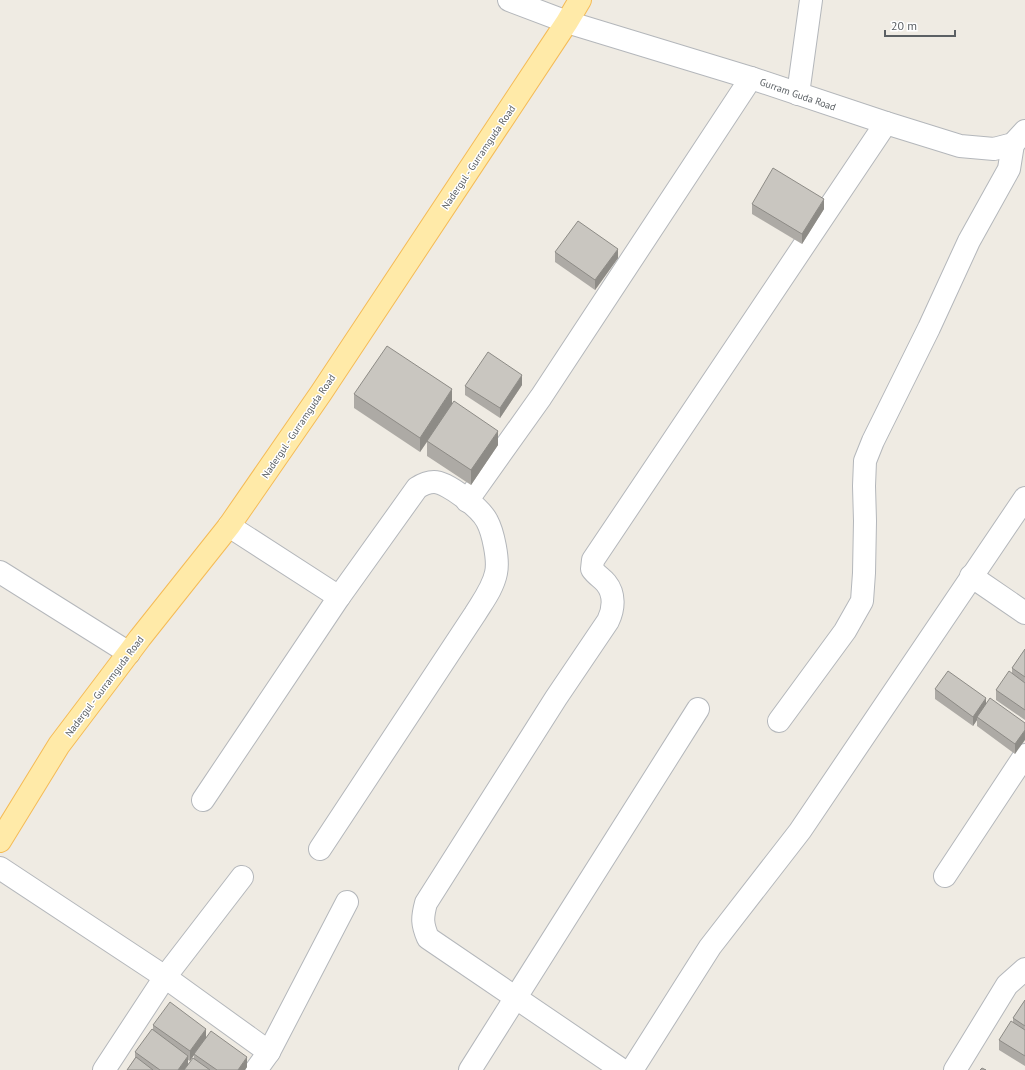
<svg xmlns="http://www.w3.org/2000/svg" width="1025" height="1070" font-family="'PT Sans',sans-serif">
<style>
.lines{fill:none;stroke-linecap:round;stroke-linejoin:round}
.minor-casing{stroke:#b4b7bb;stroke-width:24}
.major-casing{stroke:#f5bb56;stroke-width:24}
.minor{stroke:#fff;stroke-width:22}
.major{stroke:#ffeaa8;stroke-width:22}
.wall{fill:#adaaa5;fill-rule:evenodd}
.shaded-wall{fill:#8d8b86}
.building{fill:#c9c6c0;stroke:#8d8b86}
.labels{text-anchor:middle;stroke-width:3;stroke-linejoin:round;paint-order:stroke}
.street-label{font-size:10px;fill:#5b6064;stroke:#fff}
</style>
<rect width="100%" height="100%" fill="#efebe3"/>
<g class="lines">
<defs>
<g id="minor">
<polyline points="509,0 567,22 751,78 886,123 960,146 994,149 1013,144 1025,131"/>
<polyline points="798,94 811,0"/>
<polyline points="467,501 541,397 751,78"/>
<polyline points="229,526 339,597"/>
<polyline points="0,572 129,653"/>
<polyline points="971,576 1025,613"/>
<polyline points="779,721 845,631 862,601 864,573 865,521 864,486 865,461 873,441 929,328 969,241 1009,169 1013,144"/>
<path d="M203 800 339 597 417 488C423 484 427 482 434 482 448 482 481 509 487 521 493 532 499 560 496 573 493 588 483 601 475 614L320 849"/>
<polyline points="0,868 165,977 269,1052"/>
<polyline points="945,876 1025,755"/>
<polyline points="104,1070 165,977 242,877"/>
<polyline points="256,1070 269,1052 347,902"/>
<polyline points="470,1070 698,709"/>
<path d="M622 1070 428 938C422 924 422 918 426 903L556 698 608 621C614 609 615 594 606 583 602 578 596 575 592 569L593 560 886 123"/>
<polyline points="632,1070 710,947 800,831 1025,498"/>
<polyline points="955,1070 1007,985 1025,969"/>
</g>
<polyline id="major" points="0,841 59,745 140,638 229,526 321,393 567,22 580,0"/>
</defs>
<!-- minor casing -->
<use href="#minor" class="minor-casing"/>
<!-- major casing -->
<use href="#major" class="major-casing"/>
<!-- minor -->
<use href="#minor" class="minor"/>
<!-- major -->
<use href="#major" class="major"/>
</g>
<!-- wall -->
<g class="wall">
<polygon points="752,204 824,209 802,244 752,214"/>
<polygon points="555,252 618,258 595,290 555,262"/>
<polygon points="522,385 500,418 465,395 465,386"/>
<polygon points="354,394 452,403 498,445 471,485 427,456 427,442 420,452 354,408"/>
<polygon points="1025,650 1025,720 996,700 996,690 1012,673 1012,668"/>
<polygon points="935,689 986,704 1025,723 1015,754 977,726 977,720 973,726 935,699"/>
<polygon points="1025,1000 1025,1066 999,1050 999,1040 1013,1022 1013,1018"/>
<path d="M153 1025 206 1037 247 1067 245 1070H127L135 1058V1052L153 1030ZM194 1055V1059L188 1064V1060L190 1061Z"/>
</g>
<!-- shaded-wall -->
<g class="shaded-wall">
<polygon points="824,199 824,209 802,244 802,234"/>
<polygon points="618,249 618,258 595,290 595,280"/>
<polygon points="522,375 522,385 500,418 500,408"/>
<polygon points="452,389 452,404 420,452 420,438"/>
<polygon points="498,431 498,445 471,485 471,470"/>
<polygon points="986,698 986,708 977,717 977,720 973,726 973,717"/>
<polygon points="1025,730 1025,740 1015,754 1015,744"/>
<polygon points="206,1029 206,1038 194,1054 194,1055 190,1061 190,1051"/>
<polygon points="188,1056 188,1066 185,1070 178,1070"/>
<polygon points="247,1057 247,1067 245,1070 238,1070"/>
</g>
<!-- building -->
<g class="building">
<polygon points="773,168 824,199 802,234 752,204"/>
<polygon points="578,221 618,249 595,280 555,252"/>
<polygon points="387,346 452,389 420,438 354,394"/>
<polygon points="488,352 522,375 500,408 465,386"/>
<polygon points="454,401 498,431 471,470 427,441"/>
<polygon points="1025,649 1025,677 1012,668"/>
<polygon points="948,671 986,698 973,717 935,689"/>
<polygon points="1009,671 1025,683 1025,710 996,690"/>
<polygon points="990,698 1025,723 1025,730 1015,744 977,717"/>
<polygon points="1025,1000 1025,1026 1013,1018"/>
<polygon points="170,1002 206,1029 190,1051 153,1025"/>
<polygon points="1011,1021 1025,1030 1025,1056 999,1040"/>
<polygon points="152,1029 188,1056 178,1070 160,1070 135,1052"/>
<polygon points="211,1031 247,1057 238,1070 217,1070 194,1054"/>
<polygon points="136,1057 153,1070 127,1070"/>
<polygon points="193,1058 210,1070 184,1070"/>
<polygon points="982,1068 986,1070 980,1070"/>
</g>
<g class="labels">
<!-- street labels -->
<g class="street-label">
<text transform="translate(798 94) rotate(19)" y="4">Gurram Guda Road</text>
<text transform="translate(478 157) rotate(-56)" y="4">Nadergul - Gurramguda Road</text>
<text transform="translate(298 426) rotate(-56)" y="4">Nadergul - Gurramguda Road</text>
<text transform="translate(104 686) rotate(-53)" y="4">Nadergul - Gurramguda Road</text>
</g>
</g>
<!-- scale -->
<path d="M885 30v6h70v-6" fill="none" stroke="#5b6064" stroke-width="2"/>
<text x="891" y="30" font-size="12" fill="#5b6064" stroke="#ffffff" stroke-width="3" paint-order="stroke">20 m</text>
</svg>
